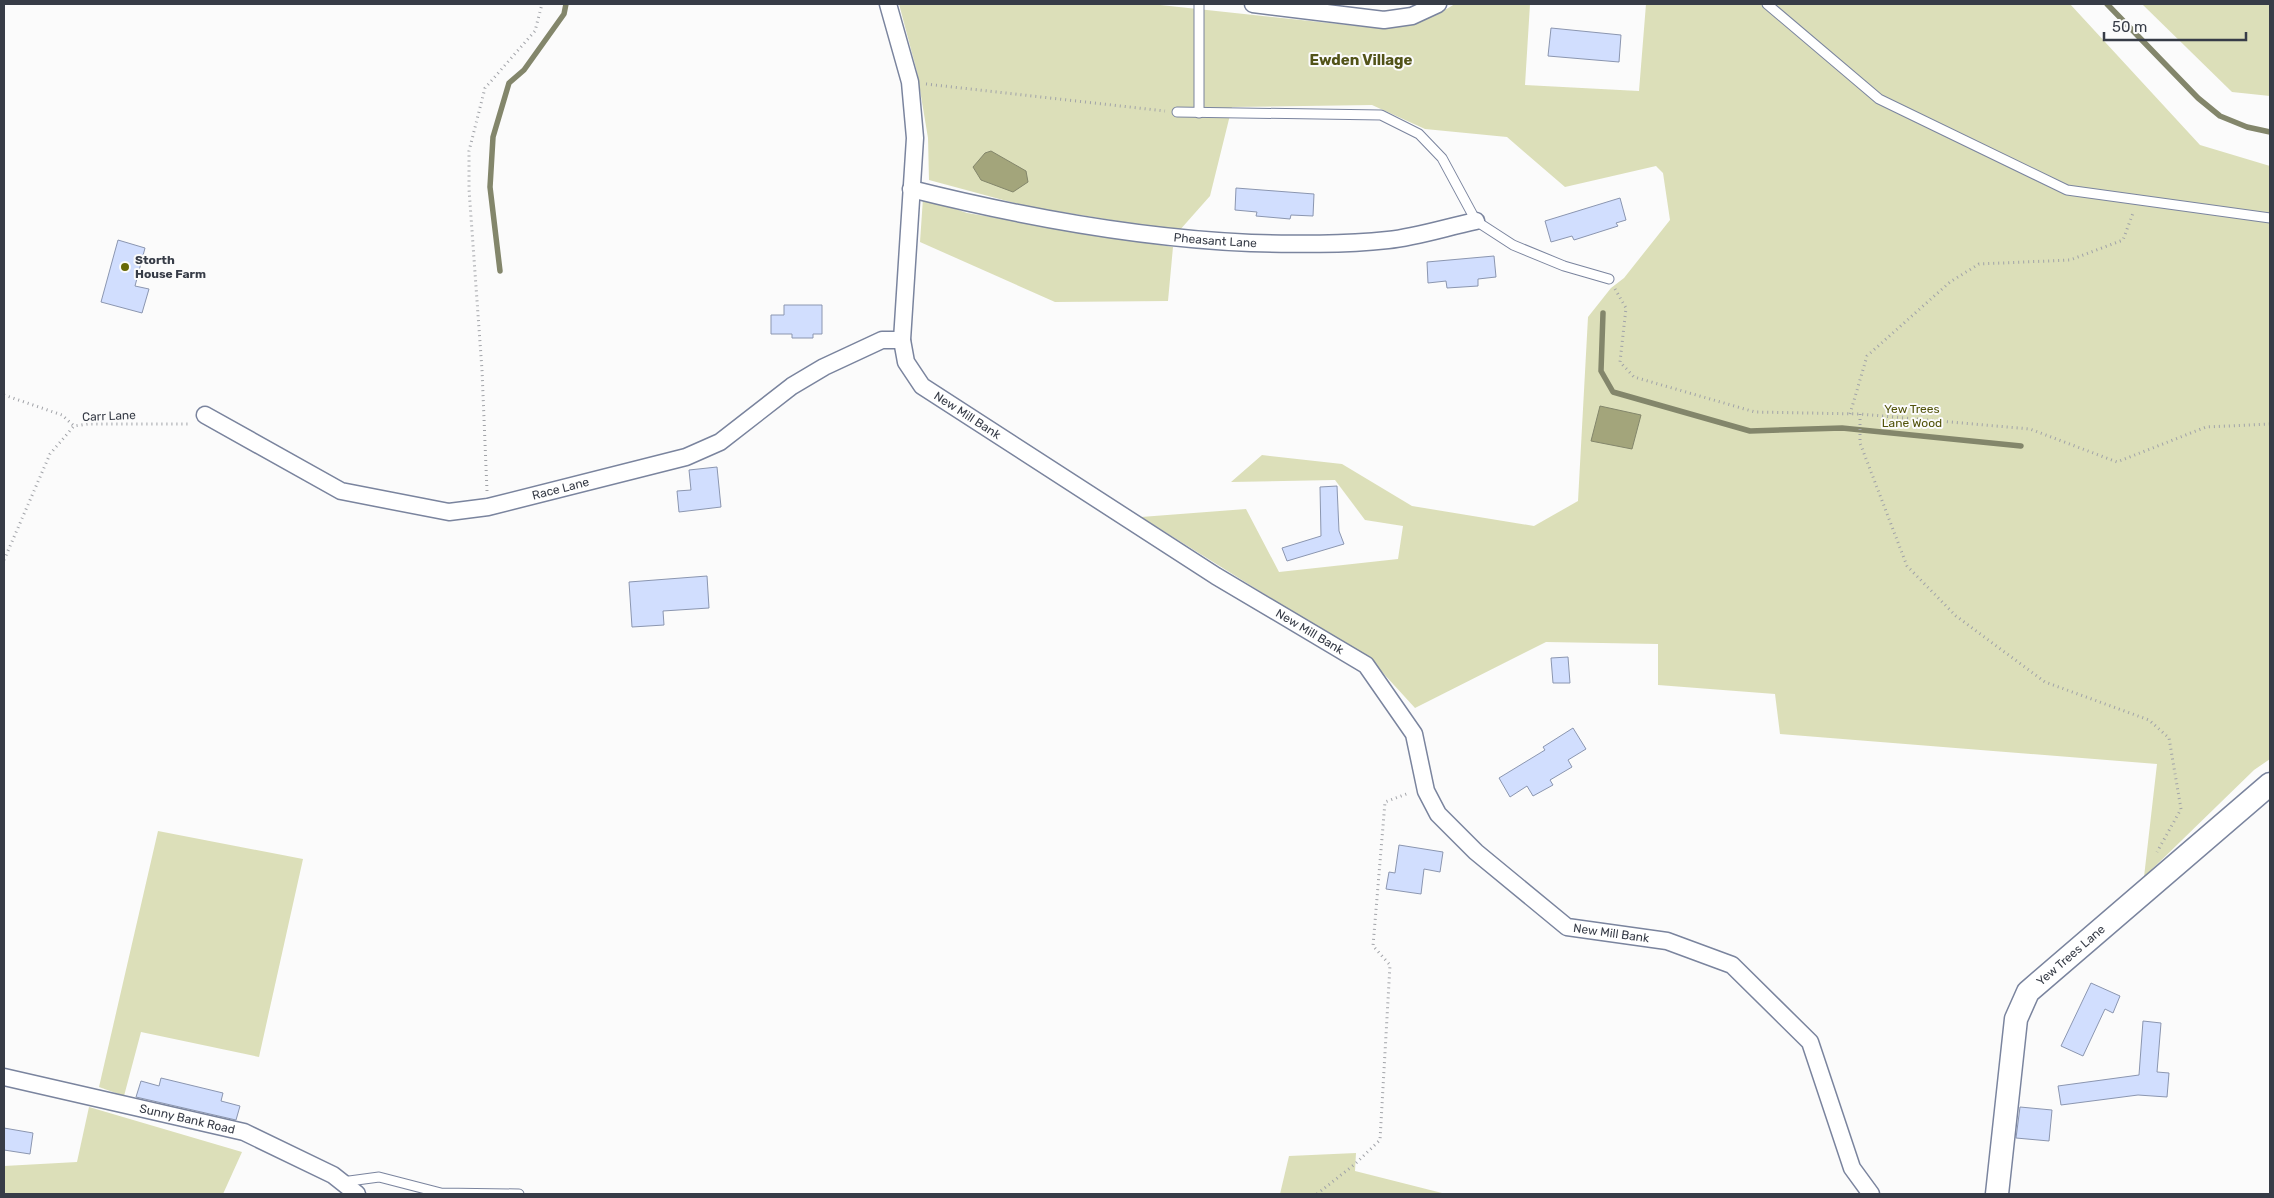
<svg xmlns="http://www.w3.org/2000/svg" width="2274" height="1198" font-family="Rubik,sans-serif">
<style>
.green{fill:#dcdfb9}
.water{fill:#a3a57b;stroke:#83866b}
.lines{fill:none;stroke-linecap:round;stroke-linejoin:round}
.stream{stroke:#83866b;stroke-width:5.5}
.building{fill:#d1defe;stroke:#8b96b0}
.lane-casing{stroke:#7a849e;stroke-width:11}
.street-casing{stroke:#7a849e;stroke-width:19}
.secondary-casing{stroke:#7a849e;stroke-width:25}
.path{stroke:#a1a3a8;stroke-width:3;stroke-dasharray:1 4;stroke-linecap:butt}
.lane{stroke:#fff;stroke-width:9}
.street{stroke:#fff;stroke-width:16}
.secondary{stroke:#fff;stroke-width:22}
.poi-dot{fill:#676805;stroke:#fbfbfb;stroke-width:2}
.labels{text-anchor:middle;stroke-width:4;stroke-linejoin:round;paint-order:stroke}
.street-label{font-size:12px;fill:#373c47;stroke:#fbfbfb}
.poi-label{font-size:12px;font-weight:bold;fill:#373c47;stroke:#fbfbfb;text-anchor:start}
.park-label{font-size:12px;fill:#52530b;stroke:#fbfbfb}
.quarter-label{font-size:15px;font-weight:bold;fill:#525318;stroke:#fbfbfb}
</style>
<rect width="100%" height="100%" fill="#fbfbfb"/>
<!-- green -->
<g class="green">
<polygon points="899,4 1151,4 1367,27 1405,25 1436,15 1455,4 1530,4 1525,85 1639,91 1646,4 2070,4 2200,145 2270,166 2270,759 2254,770 2144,877 2157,764 1780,734 1775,694 1658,685 1658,644 1546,642 1415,708 1372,661 1141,517 1246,509 1279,572 1398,559 1403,526 1365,520 1335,480 1231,482 1262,455 1342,464 1412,506 1534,526 1578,501 1588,317 1611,288 1624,278 1670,220 1663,173 1656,166 1565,187 1507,137 1425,129 1372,105 1232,107 1210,196 1179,231 1025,206 929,180 928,138 917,72"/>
<polygon points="2142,4 2270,4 2270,96 2232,92"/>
<polygon points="923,198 967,213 1173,247 1168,301 1055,302 920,242"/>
<polygon points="158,831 303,859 259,1057 141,1032 124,1096 99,1087"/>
<polygon points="89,1107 242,1152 223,1194 4,1194 4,1166 77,1162"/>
<polygon points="1356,1153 1355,1171 1446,1194 1280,1194 1289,1156"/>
</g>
<!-- water -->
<g class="water">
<polygon points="991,151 1026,171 1028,182 1013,192 981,180 973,167 985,153"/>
<polygon points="1600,406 1641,415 1632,449 1591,441"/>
</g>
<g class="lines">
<!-- stream -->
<g class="stream">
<polyline points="2107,4 2198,98 2220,116 2247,127 2270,132"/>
<polyline points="500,271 490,187 493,137 509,83 524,70 564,14 566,4"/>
<polyline points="1603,313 1601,371 1613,392 1750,431 1842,428 2021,446"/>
</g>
</g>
<!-- building -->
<g class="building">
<polygon points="1551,28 1621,35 1619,62 1548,56"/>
<polygon points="1236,188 1314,194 1313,216 1291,215 1290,219 1279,218 1256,216 1257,212 1235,210"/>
<polygon points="1620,198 1626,220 1616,223 1618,226 1574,240 1572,236 1551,242 1545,221"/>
<polygon points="118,240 145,248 135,286 149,289 142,313 101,302"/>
<polygon points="1494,256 1496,277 1478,279 1478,286 1447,288 1446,281 1428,283 1427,262"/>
<polygon points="784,305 822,305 822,334 813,334 813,338 792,338 792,334 771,334 771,315 784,315"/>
<polygon points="717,467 721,507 679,512 677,491 691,490 689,470"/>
<polygon points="1337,486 1339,531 1344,544 1287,561 1282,548 1321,536 1320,487"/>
<polygon points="707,576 709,608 663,611 664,625 632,627 629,582"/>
<polygon points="1568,657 1570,683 1553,683 1551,658"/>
<polygon points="1573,728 1586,749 1568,760 1572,767 1550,780 1553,785 1533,796 1527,786 1510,797 1499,778 1545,750 1543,747"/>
<polygon points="1399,845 1443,852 1440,872 1424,869 1421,894 1386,889 1389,872 1395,873"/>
<polygon points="2091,983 2120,996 2113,1013 2105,1009 2083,1056 2061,1046"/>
<polygon points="2143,1021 2161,1023 2157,1072 2169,1073 2167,1097 2138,1095 2061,1105 2058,1086 2139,1075"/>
<polygon points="161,1078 223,1093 221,1101 240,1106 236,1120 136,1097 141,1081 159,1086"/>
<polygon points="2020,1107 2052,1110 2049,1141 2016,1138"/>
<polygon points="4,1128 33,1133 30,1154 4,1150"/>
</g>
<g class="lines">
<defs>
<g id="lane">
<polyline points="1767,4 1879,99 2067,190 2270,218"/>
<polyline points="1177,112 1381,115 1419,134 1442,158 1476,221 1513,245 1564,266 1609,279"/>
<polyline points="1199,113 1199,4"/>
<polyline points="342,1182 379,1177 441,1193 519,1194"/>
</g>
<g id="street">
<path id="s1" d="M888 4 910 82 915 138 902 340 906 362 922 386 1216 576 1366 665 1414 734 1426 791 1438 814 1476 852 1567 927 1667 941 1732 965 1810 1042 1852 1168 1871 1194"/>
<polyline points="1253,4 1384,20 1412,16 1438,4"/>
<path id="s2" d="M911 189C1023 217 1136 238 1251 243 1297 244 1342 245 1388 240 1417 237 1447 227 1476 221"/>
<path id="s3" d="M205 415 341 491 449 512 488 507 686 457 720 442 792 386 824 367 882 340H902"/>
<path id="s4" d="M4 1077 244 1132 333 1175 357 1194"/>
</g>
<g id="secondary">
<path id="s5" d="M1997 1194 2016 1019 2028 992 2270 784"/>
</g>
</defs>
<!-- lane casing -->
<use href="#lane" class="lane-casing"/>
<!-- street casing -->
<use href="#street" class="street-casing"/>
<!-- secondary casing -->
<use href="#secondary" class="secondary-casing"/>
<!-- path -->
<g class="path">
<polyline points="926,84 1165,111"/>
<polyline points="1615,289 1626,308 1620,362 1634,377 1755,412 1860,414 2030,429 2117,462 2206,427 2270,424"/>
<polyline points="4,395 62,415 74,426"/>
<polyline points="1850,414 1867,356 1950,282 1979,264 2070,260 2123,240 2133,213"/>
<polyline points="1860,414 1860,443 1907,566 1956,616 2045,682 2149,720 2169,738 2181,809 2157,852"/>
<polyline points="487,491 482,370 469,189 469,151 485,88 535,31 542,4"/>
<polyline points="4,560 50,454 74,426 88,424 190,424"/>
<polyline points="1317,1194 1355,1164 1380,1140 1390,965 1373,946 1385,802 1409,793"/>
</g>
<!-- lane -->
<use href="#lane" class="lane"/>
<!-- street -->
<use href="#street" class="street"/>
<!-- secondary -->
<use href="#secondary" class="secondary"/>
</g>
<!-- markers -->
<circle class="poi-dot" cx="125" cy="267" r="5"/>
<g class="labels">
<!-- street labels -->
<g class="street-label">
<text dy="4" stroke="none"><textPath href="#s2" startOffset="309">Pheasant Lane</textPath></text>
<text dy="4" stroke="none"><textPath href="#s1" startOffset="445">New Mill Bank</textPath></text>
<text transform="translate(109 416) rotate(-2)" y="4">Carr Lane</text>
<text dy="4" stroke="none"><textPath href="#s3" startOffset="380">Race Lane</textPath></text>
<text dy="4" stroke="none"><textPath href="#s1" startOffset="850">New Mill Bank</textPath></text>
<text dy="4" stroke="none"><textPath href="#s1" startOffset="1300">New Mill Bank</textPath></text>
<text dy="4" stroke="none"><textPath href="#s5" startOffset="262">Yew Trees Lane</textPath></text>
<text dy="4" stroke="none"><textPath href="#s4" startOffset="188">Sunny Bank Road</textPath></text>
</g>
<!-- poi labels -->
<g class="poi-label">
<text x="135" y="264">Storth<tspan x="135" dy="14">House Farm</tspan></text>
</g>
<!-- park labels -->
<g class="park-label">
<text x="1912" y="413">Yew Trees<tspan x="1912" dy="14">Lane Wood</tspan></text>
</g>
<!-- quarter labels -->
<g class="quarter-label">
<text x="1361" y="65">Ewden Village</text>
</g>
</g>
<!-- border -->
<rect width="2274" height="1198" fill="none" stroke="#373c47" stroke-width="10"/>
<!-- scale -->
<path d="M2104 32v8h142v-8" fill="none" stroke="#373c47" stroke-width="2.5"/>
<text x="2112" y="32" font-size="15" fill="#373c47" stroke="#fbfbfb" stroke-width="4" paint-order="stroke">50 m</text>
</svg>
